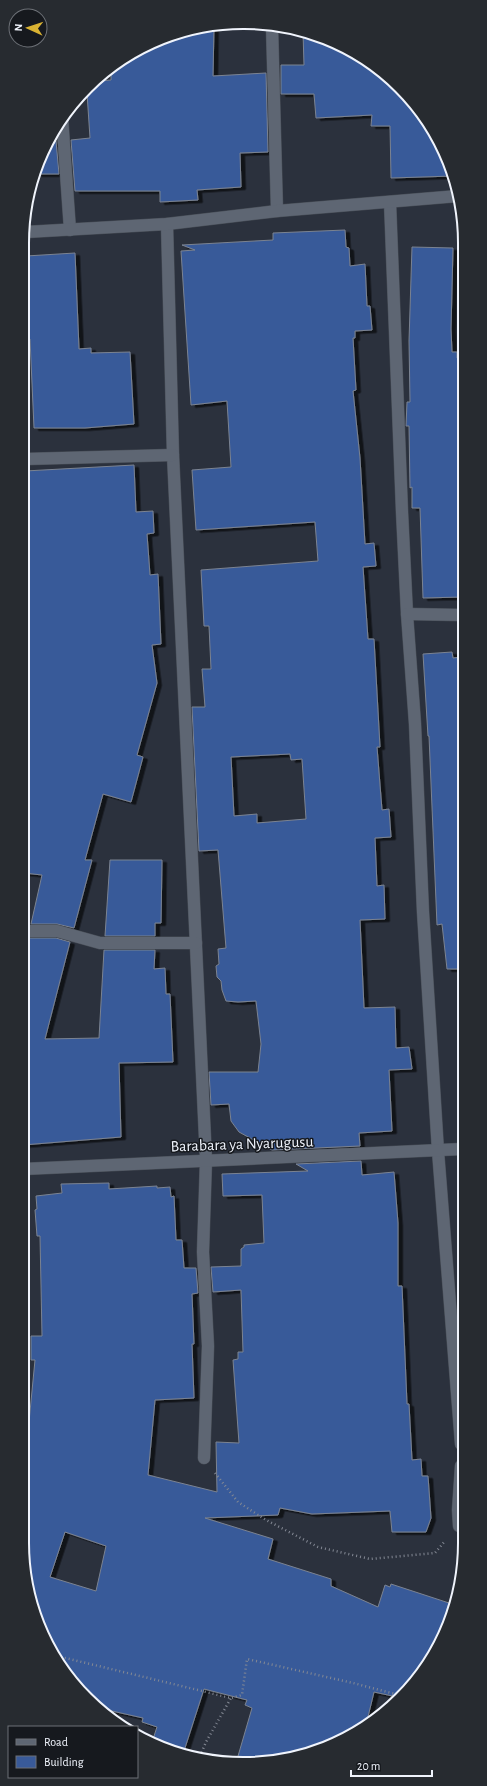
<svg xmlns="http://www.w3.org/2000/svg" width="487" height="1786" font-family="'Alegreya Sans',sans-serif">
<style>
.building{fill:#395a99;stroke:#7b8391;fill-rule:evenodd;filter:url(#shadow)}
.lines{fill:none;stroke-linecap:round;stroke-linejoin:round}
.street-casing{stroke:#484e57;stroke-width:13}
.path{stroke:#848994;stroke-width:2.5;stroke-dasharray:1 3;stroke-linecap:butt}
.street{stroke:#5e6673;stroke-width:12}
.labels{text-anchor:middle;stroke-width:3;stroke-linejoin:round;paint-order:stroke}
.street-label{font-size:16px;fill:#f0f4fc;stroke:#16191e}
.rim{fill:none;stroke:#f0f4fc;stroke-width:2}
</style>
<defs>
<filter id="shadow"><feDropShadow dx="4.5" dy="2.5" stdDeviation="0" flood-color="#0009"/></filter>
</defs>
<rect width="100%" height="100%" fill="#2b313d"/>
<!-- building -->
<g class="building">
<polygon points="200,26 214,26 213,76 266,73 268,152 240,153 241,187 197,190 198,200 160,202 160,191 75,191 71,140 90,138 87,93 99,81 111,80 111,68 120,59"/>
<polygon points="303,32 354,52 410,97 448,159 453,176 391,178 390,126 371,126 372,115 316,118 314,94 281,94 281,65 304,65"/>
<polygon points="56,141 59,174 37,174 50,142"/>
<path d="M345 230 346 247 349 248 350 266 365 264 367 306H370L372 330 355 331V338H353L356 390 353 391 360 458 365 544 374 543 376 566 363 567 368 639H374L380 747H377L382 810 389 809 391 837 375 838 377 886 384 885 385 919 360 920 364 1008 395 1007 396 1048 409 1047 412 1069 389 1070 392 1131 359 1133 360 1146 272 1150 239 1132 231 1121 229 1104 211 1105 209 1072H258L261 1044 256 1001 238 1002 226 1001 222 990 221 981 217 977 216 966 219 964 218 949 226 948 218 850 199 851 192 707H205L202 669H211L209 626H204L201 570 318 561 315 522 196 530 192 470 231 467 227 401 191 405 181 251 195 250 182 245 273 240V233ZM290 754 291 760 302 759 306 819 257 823V814L234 816 231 757Z"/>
<polygon points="412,247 453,248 451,329 452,352 457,352 457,358 463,357 462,597 423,598 420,508 412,508 412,487 410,488 409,426 406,426 407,402 410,402 409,341"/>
<polygon points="75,253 79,349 91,348 91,353 130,352 134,424 85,428 34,428 30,339 28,339 26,256"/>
<polygon points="134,465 136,512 153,511 154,533 147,534 150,575 158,574 161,644 152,645 157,683 137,755 143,757 131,802 103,794 85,860 92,860 74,928 57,924 31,924 42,875 24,873 25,471"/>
<polygon points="452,652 453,658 462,657 462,969 447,969 442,924 437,925 429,736 428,736 423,654"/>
<polygon points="110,860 162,860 161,923 155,923 155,936 105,936"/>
<polygon points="27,938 56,938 70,942 45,1039 99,1038 104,950 155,950 154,969 165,968 166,994 170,994 173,1062 119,1063 121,1137 23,1145 24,948"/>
<path d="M361 1161 362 1175 394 1172 398 1223V1286H402L407 1404H409L412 1460 421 1459 422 1476H428L431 1518 426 1532H392L390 1511 312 1514 280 1508 278 1515 205 1518 273 1539 268 1559 331 1579V1586L378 1607 385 1585 390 1587 391 1584 449 1603 437 1642 439 1643 435 1653 397 1697 374 1692 366 1725 314 1752 236 1763 252 1708 245 1705 247 1700 204 1689 184 1751 152 1742 157 1727 142 1722 143 1718 103 1709 77 1689 39 1627 22 1543V1452L26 1453 35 1360H31V1336H42L40 1236H37L35 1210 37 1209 36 1196 62 1193 61 1184 109 1183V1189L157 1186V1188L170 1187 171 1197 174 1196 176 1240H182L184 1268H196L198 1293 192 1294 194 1344H192L194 1398 155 1400 148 1475 217 1492 216 1442 239 1443 233 1360 238 1359V1352H243L241 1290 213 1292 211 1267 241 1266V1249L244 1247V1245L264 1243 262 1195 223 1196 222 1174 308 1171 296 1164ZM65 1532 106 1546 96 1591 50 1577Z"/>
</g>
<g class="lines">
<defs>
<g id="street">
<polyline points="272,26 277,211"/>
<polyline points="62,117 70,230"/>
<polyline points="390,202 402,512 407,614 415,724 423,912 438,1151 461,1444"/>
<polyline points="167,224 173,455 206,1160 203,1252 208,1346 204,1458"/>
<polyline points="26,232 167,224 277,211 458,196"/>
<polyline points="25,459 173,455"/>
<polyline points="407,614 462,615"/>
<polyline points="24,931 57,931 100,943 196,943"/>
<polyline points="23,1169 462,1149"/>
<polyline points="461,1526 459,1526 458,1510 461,1466"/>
</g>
</defs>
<!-- street casing -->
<use href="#street" class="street-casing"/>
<!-- path -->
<g class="path">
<polyline points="22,1434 24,1435 26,1427 23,1248"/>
<polyline points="215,1473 238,1502 266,1520 318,1547 370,1559 435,1553 445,1541"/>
<polyline points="57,1656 231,1698 242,1695 247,1659 353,1683 399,1695"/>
<polyline points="200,1756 206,1742 231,1698"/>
</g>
<!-- street -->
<use href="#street" class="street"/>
</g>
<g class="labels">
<!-- street labels -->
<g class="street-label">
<text transform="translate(242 1143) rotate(-2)" y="6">Barabara ya Nyarugusu</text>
</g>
</g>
<!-- crop -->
<path d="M0 0H487V1786H0ZM243 29H244A214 214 0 0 1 458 243V1543A214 214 0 0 1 244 1757H243A214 214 0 0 1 29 1543V243A214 214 0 0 1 243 29Z" fill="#272b30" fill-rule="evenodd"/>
<path class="rim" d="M243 29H244A214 214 0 0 1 458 243V1543A214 214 0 0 1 244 1757H243A214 214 0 0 1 29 1543V243A214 214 0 0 1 243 29Z"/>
<!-- legend -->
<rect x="8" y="1726" width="130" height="52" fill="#16191e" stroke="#6d7177"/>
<rect x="16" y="1739" width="20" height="6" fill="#5e6673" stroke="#6d7177"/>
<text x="44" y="1746" font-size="12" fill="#f0f4fc">Road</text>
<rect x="16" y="1756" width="20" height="12" fill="#395a99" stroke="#6d7177"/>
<text x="44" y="1766" font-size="12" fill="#f0f4fc">Building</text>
<!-- north arrow -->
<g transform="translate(28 28) rotate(273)"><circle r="19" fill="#16191e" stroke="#6d7177"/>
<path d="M0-3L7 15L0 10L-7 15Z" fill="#dab333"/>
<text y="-6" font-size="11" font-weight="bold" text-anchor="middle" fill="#f0f4fc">N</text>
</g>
<!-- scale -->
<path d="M351 1770v6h81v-6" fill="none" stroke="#f0f4fc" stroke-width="2"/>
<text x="357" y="1770" font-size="12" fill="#f0f4fc" stroke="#16191e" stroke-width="3" paint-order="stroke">20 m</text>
</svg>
